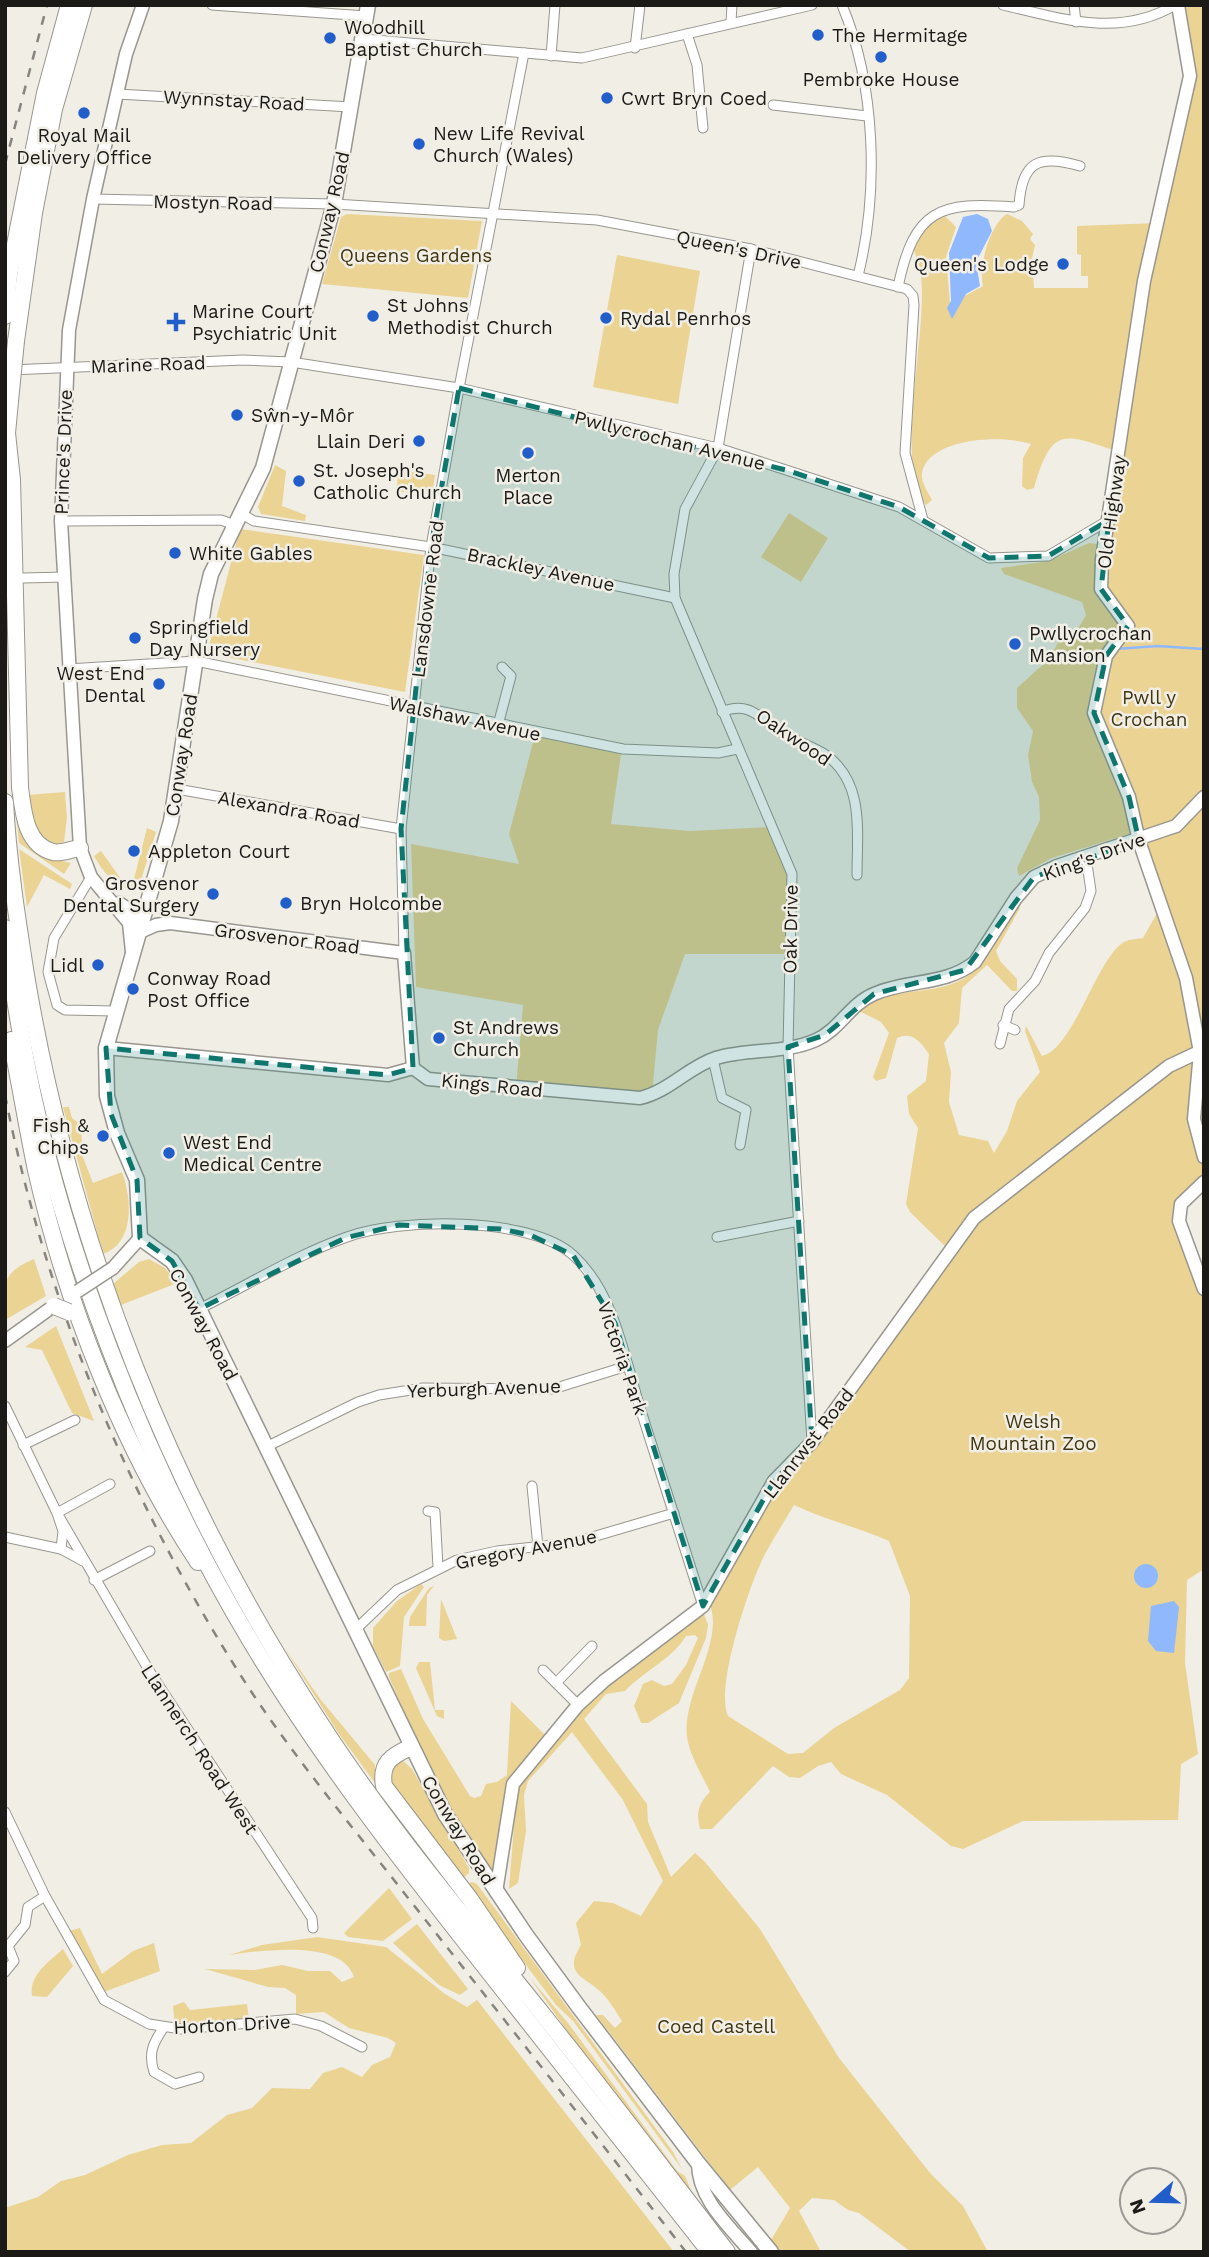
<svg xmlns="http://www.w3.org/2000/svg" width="1209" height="2257" font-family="'Work Sans',sans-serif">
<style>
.green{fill:#ead393;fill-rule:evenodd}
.water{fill:#90b8fd}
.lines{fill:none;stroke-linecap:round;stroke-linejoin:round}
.stream{stroke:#90b8fd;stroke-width:2.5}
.street-casing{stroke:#98968e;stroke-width:11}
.secondary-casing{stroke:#98968e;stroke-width:15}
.primary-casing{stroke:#98968e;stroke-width:17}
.highway-casing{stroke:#98968e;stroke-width:18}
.street{stroke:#fff;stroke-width:9}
.secondary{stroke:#fff;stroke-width:12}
.primary{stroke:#fff;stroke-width:14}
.highway{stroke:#fff;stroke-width:16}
.rail{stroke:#86847e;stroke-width:2.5;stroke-dasharray:9 9;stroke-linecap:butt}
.secondary-bridge-casing{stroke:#98968e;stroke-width:15;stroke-linecap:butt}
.highway-bridge-casing{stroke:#98968e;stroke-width:18;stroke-linecap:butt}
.secondary-bridge{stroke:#fff;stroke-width:12}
.highway-bridge{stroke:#fff;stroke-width:16}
.marked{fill:#0f766e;fill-opacity:0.2;stroke:#0f766e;stroke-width:5;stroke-dasharray:14 9;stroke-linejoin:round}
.poi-dot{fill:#215eca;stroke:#f1eee6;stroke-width:2.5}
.labels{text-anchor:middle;stroke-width:5;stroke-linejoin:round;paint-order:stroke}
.poi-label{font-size:19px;fill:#1b1a17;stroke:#f1eee6;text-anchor:start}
.street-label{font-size:19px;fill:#1b1a17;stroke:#f1eee6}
.park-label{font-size:19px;fill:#413511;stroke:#f1eee6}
</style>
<rect width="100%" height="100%" fill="#f1eee6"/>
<!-- green -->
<g class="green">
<path d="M1178 5H1204V1050L1194 1119 1204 1157V1182L1181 1204 1195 1277 1204 1298V1569L1187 1580 1185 1663 1198 1754 1181 1764 1178 1820 1023 1821 963 1849 951 1846 887 1795 841 1774 831 1762 818 1766 800 1778 789 1777 773 1766 712 1829H700C696 1813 698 1804 710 1792 702 1775 690 1756 687 1737 682 1693 724 1645 710 1605L775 1487 812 1442 948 1249 910 1212 906 1204 918 1128 909 1114 907 1096 926 1081 929 1054C920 1041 912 1031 897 1038L886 1078 876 1081 873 1077 889 1033 881 1022 859 1011C889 985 930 997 963 979 992 963 996 925 1019 905L1020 908 996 951 1000 961 1017 979V991H1012L987 965 962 988 959 1023 944 1043 951 1072 949 1102 959 1135 988 1141 994 1153 1007 1131 1017 1101 1040 1072 1025 1031 1026 1026 1042 1056C1075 1048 1098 953 1126 941 1131 939 1138 939 1143 938L1161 906 1094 713 1106 656 1128 626 1101 589 1119 452C1065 434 1052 424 1034 488L1027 490 1022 486 1023 458 1031 444C1004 435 935 437 923 469 919 480 927 490 932 500L926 505C893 464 928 333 921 277 920 265 914 252 911 241L941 212 956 227 946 257 951 314 963 297 983 286C978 267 990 224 1007 214L1022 221 1033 234 1030 239 1035 245 1032 258 1034 288H1088V276H1081V255L1077 254V226L1157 223 1190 76ZM794 1505C825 1520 858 1527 889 1541L910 1596 909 1678 900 1690 834 1728 803 1753 788 1754 728 1716C715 1688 749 1586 764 1556 773 1539 784 1522 794 1505Z"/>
<polygon points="347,214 482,221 468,298 322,284 341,217"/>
<polygon points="617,255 700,271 678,404 593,387"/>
<polygon points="275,465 286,471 282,506 306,515 305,521 261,514 258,507"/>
<polygon points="399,470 435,475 432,496 396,491"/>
<polygon points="789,513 828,538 801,582 761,557"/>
<polygon points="240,529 424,555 405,692 207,653"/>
<polygon points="1089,543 1097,544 1097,590 1120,626 1095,671 1088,714 1123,797 1132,833 1052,858 1019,876 1017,868 1040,820 1039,797 1032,782 1028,755 1033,731 1017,708 1017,688 1049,659 1060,639 1076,632 1086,615 1082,602 1004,574 1001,568 1048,561"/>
<polygon points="535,735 621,754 611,824 690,831 771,827 792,874 790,954 685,954 658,1030 652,1095 516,1088 523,1005 416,987 411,844 519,864 509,834"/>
<path d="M65 792 67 818 64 842 56 844C33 835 32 816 27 795Z"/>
<polygon points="16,815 38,852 47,858 71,863 64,874 19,843"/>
<polygon points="147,828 156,832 141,880 134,879"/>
<polygon points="19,849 72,884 70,889 44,875 27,907"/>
<path d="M101 851 121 879 140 884 137 889C117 891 104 873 94 856Z"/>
<path d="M63 1107H69L72 1118 80 1124 82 1141 79 1147 93 1183 122 1172C132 1199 135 1243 103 1254Z"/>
<path d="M34 1259 46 1296 5 1320C5 1282 0 1274 34 1259Z"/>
<polygon points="149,1259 165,1268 177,1283 121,1305 113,1284 139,1262"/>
<polygon points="56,1326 94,1421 72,1413 42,1350 25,1347"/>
<polygon points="421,1584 424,1587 404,1617 400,1666 386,1672 373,1646 373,1628 397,1601"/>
<polygon points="434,1586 427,1595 426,1626 409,1626 410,1617 429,1588"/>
<polygon points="441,1599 457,1639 444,1641 439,1638"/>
<path d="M703 1611 708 1625 706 1638 679 1703 648 1723H641L634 1706 643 1684 652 1680 664 1686 672 1684 686 1665 698 1638 695 1635 686 1636C672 1659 644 1671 625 1691L606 1694 584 1719 647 1804 648 1822 671 1877 695 1853 705 1862 760 1929 839 2058 930 2173 963 2206 988 2252H911L859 2213 848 2210 834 2200 812 2198 799 2211 821 2252H781L771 2240 790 2208 758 2167 730 2190 596 2015H603L615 2028 622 2021C616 2012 610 2001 602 1993 585 1976 562 1975 581 1945L576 1923 594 1901 613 1903 641 1916 663 1881 623 1800 572 1732 528 1781 524 1795 526 1831 518 1883 509 1889 517 1788 588 1701Z"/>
<polygon points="284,1647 321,1700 375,1765 375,1783 339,1734"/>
<polygon points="419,1662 430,1662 435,1710 444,1710 444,1719 437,1716 416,1668"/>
<path d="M401 1669 423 1719 470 1796 474 1798 481 1796 486 1784 497 1782 507 1775 511 1701 547 1737 505 1789 493 1871C446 1824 416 1738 389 1677V1673Z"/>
<polygon points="401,1759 412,1769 469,1868 469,1873 462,1879 389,1787 391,1765"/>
<polygon points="472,1882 477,1884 673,2152 682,2169 573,2021 556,2005 466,1885"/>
<polygon points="389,1888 412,1919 383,1941 348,1937 344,1933"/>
<polygon points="417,1924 468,1989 460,1995 439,1985 393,1943"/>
<polygon points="80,1928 102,1974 133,1951 154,1943 160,1971 104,1992 69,1931"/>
<path d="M317 1937 386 1947 445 1994 467 2007 477 2000 674 2252H5V2208L38 2197 61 2181 85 2175 128 2155 162 2145 191 2143 227 2115 252 2108 272 2088 310 2089 323 2073 342 2067 362 2077 372 2065 390 2057 396 2043 388 2038 349 2028 324 2012 296 2014V1995L285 1988 268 1987 205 1969 255 1970 282 1965 308 1971H330L342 1982 354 1977C342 1938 259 1951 229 1955L262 1945Z"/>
<path d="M63 1949 73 1966 47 1997 32 1996C29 1974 49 1962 63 1949Z"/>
<polygon points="530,1978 568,2023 677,2171 685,2176 692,2193 584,2055"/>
<polygon points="184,2002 190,2010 247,2004 249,2020 175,2026 173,2006"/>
</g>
<!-- water -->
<g class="water">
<polygon points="977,214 988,219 992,231 976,262 980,286 966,294 952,319 947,308 951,301 949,253 963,217"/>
<circle cx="1146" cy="1576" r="12"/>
<polygon points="1174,1601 1179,1607 1174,1653 1156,1651 1148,1641 1151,1606"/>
</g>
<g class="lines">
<!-- stream -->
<g class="stream">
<polyline points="1116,649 1157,646 1204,649"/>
<polyline points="1090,653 1103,651"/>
</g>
<defs>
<g id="street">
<polyline points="212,5 366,16"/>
<path d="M842 5C876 86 879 191 858 276"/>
<path d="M1003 5C1063 19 1119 38 1175 5"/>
<polyline points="1074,5 1076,22"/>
<polyline points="731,22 732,5"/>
<polyline points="687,34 697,65 703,128"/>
<polyline points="364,39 582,58 812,5"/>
<polyline points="635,48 640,5"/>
<polyline points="551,56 555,5"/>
<polyline points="117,94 351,107"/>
<polyline points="773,105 867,116"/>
<polyline points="93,199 334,204 597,220 751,249 907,289 913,296 914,305 905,453 923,520"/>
<polyline points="751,249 718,448 685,509 674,574 675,598 792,874 788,1047 812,1442"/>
<path d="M898 287C914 209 940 201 1014 207L1019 205C1022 161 1039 154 1080 166"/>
<polyline points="10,370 243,360 291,362 459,388 718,448 786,470 899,507 989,558 1048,556 1109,520"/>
<polyline points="242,514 254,521 431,547 675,598"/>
<polyline points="61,521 221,520 235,525"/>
<polyline points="23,578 65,577"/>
<polyline points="68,669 196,661 623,749 718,753 737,749"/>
<path d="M722 712C747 701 759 716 778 730 793 741 811 745 826 755 865 783 857 833 857 875"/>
<polyline points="498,725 511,676 502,667"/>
<polyline points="177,789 401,829"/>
<polyline points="91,877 54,938 48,972 57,1005 65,1010 115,1011"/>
<polyline points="404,953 401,829 431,547 459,388 524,53"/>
<polyline points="1003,1025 1015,1030"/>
<polyline points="1000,1044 1009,1009 1035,981 1049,953 1085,908 1091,891 1086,857"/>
<polyline points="713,1059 722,1098 746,1110 740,1145"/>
<polyline points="717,1237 799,1221"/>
<path d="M199 1309C248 1285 296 1255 347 1237 399 1218 530 1216 573 1255 616 1294 625 1362 642 1414 662 1478 683 1542 703 1606"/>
<polyline points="5,1406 57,1513 63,1531 61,1549"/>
<polyline points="23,1445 75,1420"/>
<polyline points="266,1447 358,1402 379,1395 423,1388 553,1389 627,1366"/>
<polyline points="110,1484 57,1513 150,1672 312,1918 313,1928"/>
<polyline points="532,1486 538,1547"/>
<polyline points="428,1511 435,1512 438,1567"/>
<polyline points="5,1537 61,1549 83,1561"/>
<polyline points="94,1580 150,1551"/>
<polyline points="355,1630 397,1590 457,1560 497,1551 572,1543 674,1513"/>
<polyline points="543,1670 578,1705"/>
<polyline points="556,1683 592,1646"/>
<polyline points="5,1812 45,1896 104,2000 149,2024 181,2029 295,2019 321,2026 362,2047"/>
<polyline points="8,1946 25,1925 28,1907 45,1896"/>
<polyline points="5,1972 14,1961 8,1946 6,1948"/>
<path d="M164 2027C153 2043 148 2053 154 2072L175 2084 199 2077"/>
</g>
<g id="secondary">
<polyline points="1178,5 1190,76 1144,281 1102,559 1101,589 1128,626 1106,656 1094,713 1129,797 1139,841 1186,978 1200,1052 1194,1119 1204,1157"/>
<polyline points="119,903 134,913 140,932 156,925 170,923 404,953 413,1068"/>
<polyline points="132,952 129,923 91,877 80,848 61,521 69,330 93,199 126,54 143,5"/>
<polyline points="106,1048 388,1075 413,1068"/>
<path d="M413 1068 428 1079 640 1098C670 1091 688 1067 716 1058 748 1048 785 1054 816 1040 839 1030 850 1004 874 994 908 979 945 986 975 962L1016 898 1034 877 1057 866 1176 826 1204 797"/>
<polyline points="1204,1182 1181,1204 1179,1221 1204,1289"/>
<polyline points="113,1268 140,1238"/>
<polyline points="5,1341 48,1310"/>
<polyline points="496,1892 513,1784 578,1705 604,1681 703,1606 774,1481 812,1442 974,1218 1169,1066 1203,1050"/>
<path d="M698 2163C698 2199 728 2225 751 2252"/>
</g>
<polyline id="primary" points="368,5 334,204 263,468 211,574 205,599 171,821 106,1048 107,1096 117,1133 137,1180 140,1238 172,1261 185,1280 445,1814 526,1935 578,2006 698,2163 771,2252"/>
<g id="highway">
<polyline points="5,316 9,275 45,93 69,5"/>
<polyline points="16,341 34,213 54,109 84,5"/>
<path d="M7 433 12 480 20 787C23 810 25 845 53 852 60 854 72 849 80 848"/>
<polyline points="6,444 10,401"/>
<path d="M5 802C8 860 17 918 26 975 71 1244 172 1498 322 1726 388 1828 468 1921 544 2016 606 2093 666 2173 727 2252"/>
<path d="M5 928C10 963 14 999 21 1034 56 1237 144 1463 250 1640 318 1754 400 1859 482 1963 558 2059 634 2155 710 2252"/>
<path d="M11 1040C20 1083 27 1127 36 1170 66 1303 123 1449 198 1562"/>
<path d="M411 1747C391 1756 380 1763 384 1786L470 1899 517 1968"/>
</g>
</defs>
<!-- street casing -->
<use href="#street" class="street-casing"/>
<!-- secondary casing -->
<use href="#secondary" class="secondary-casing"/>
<!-- primary casing -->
<use href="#primary" class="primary-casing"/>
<!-- highway casing -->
<use href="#highway" class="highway-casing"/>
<!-- street -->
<use href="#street" class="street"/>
<!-- secondary -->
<use href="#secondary" class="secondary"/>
<!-- primary -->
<use href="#primary" class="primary"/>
<!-- highway -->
<use href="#highway" class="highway"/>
<!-- rail -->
<g class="rail">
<polyline points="5,164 47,5"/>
<path d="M5 1095C45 1299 126 1493 236 1668 288 1751 352 1826 412 1903 504 2019 595 2135 686 2252"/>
</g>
<defs>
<polyline id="secondary-bridge" points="78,1291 113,1268"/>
<g id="highway-bridge">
<polyline points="10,401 16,341"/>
<polyline points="54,1306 69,1312"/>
</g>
</defs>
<!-- secondary-bridge casing -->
<use href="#secondary-bridge" class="secondary-bridge-casing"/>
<!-- highway-bridge casing -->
<use href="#highway-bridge" class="highway-bridge-casing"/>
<!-- secondary-bridge -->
<use href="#secondary-bridge" class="secondary-bridge"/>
<!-- highway-bridge -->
<use href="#highway-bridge" class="highway-bridge"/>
</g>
<!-- marked area -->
<path class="marked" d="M459 388 786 470 899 507 989 558 1048 556 1109 520 1101 589 1128 626 1106 656 1094 713 1129 797 1139 841 1034 877 965 970 874 994 825 1035 788 1047 812 1442 774 1481 703 1606 615 1323 573 1255 530 1235 501 1229 399 1225 345 1238 199 1309 172 1261 140 1238 137 1180 111 1114 106 1048 388 1075 413 1068 401 829 431 547Z"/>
<!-- markers -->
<g class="poi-dot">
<circle cx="818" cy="35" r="7"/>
<circle cx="330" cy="38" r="7"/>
<circle cx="881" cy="57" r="7"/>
<circle cx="607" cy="98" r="7"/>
<circle cx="84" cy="113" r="7"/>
<circle cx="419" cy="144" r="7"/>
<circle cx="1063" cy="264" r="7"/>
<circle cx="373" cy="316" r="7"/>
<circle cx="606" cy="318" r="7"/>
<path d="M172.5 311.5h7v7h7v7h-7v7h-7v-7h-7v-7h7z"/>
<circle cx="237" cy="415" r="7"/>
<circle cx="419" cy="441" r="7"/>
<circle cx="528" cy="453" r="7"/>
<circle cx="299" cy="481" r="7"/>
<circle cx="175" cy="553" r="7"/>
<circle cx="135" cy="638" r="7"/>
<circle cx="1015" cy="644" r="7"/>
<circle cx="159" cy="684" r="7"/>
<circle cx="134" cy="851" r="7"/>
<circle cx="213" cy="894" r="7"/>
<circle cx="286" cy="903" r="7"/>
<circle cx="98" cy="965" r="7"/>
<circle cx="133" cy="989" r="7"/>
<circle cx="439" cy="1038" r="7"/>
<circle cx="103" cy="1136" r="7"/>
<circle cx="169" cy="1153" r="7"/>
</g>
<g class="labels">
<!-- poi labels -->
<g class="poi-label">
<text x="344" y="34">Woodhill<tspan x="344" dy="22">Baptist Church</tspan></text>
<text x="832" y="42">The Hermitage</text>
<text x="881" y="86" text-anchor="middle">Pembroke House</text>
<text x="621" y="105">Cwrt Bryn Coed</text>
<text x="433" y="140">New Life Revival<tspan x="433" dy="22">Church (Wales)</tspan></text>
<text x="84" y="142" text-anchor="middle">Royal Mail<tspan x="84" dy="22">Delivery Office</tspan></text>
<text x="1049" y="271" text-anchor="end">Queen's Lodge</text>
<text x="387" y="312">St Johns<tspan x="387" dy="22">Methodist Church</tspan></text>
<text x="192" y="318">Marine Court<tspan x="192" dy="22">Psychiatric Unit</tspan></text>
<text x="620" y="325">Rydal Penrhos</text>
<text x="251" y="422">Sŵn-y-Môr</text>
<text x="405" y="448" text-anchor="end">Llain Deri</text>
<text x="313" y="477">St. Joseph's<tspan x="313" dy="22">Catholic Church</tspan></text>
<text x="528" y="482" text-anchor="middle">Merton<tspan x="528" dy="22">Place</tspan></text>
<text x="189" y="560">White Gables</text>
<text x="149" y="634">Springfield<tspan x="149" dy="22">Day Nursery</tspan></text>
<text x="1029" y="640">Pwllycrochan<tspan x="1029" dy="22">Mansion</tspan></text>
<text x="145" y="680" text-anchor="end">West End<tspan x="145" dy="22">Dental</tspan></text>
<text x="148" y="858">Appleton Court</text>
<text x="199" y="890" text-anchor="end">Grosvenor<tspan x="199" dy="22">Dental Surgery</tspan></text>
<text x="300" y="910">Bryn Holcombe</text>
<text x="84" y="972" text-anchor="end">Lidl</text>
<text x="147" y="985">Conway Road<tspan x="147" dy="22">Post Office</tspan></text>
<text x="453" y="1034">St Andrews<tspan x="453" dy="22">Church</tspan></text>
<text x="89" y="1132" text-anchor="end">Fish &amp;<tspan x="89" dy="22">Chips</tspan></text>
<text x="183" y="1149">West End<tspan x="183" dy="22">Medical Centre</tspan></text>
</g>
<!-- street labels -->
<g class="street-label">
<text transform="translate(234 100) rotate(3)" y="7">Wynnstay Road</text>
<text transform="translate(213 202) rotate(1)" y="7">Mostyn Road</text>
<text transform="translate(329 212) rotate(-77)" y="7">Conway Road</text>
<text transform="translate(739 249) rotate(12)" y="7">Queen's Drive</text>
<text transform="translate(148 364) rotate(-2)" y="7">Marine Road</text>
<text transform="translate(670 440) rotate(14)" y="7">Pwllycrochan Avenue</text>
<text transform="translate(63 452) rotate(-88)" y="7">Prince's Drive</text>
<text transform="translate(1111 512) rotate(-82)" y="7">Old Highway</text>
<text transform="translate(541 569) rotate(12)" y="7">Brackley Avenue</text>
<text transform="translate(427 599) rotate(-83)" y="7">Lansdowne Road</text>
<text transform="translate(465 718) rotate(12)" y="7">Walshaw Avenue</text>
<text transform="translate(794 737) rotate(34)" y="7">Oakwood</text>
<text transform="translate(181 755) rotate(-81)" y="7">Conway Road</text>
<text transform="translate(289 809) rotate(10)" y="7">Alexandra Road</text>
<text transform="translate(1094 856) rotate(-20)" y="7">King's Drive</text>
<text transform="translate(790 929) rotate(-89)" y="7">Oak Drive</text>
<text transform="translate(287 938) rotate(7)" y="7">Grosvenor Road</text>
<text transform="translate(492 1085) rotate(6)" y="7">Kings Road</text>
<text transform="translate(204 1324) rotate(62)" y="7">Conway Road</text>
<text transform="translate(623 1358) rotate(71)" y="7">Victoria Park</text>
<text transform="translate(484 1388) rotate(-2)" y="7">Yerburgh Avenue</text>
<text transform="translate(808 1443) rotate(-52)" y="7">Llanrwst Road</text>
<text transform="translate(526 1549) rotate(-11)" y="7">Gregory Avenue</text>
<text transform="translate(200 1749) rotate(57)" y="7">Llannerch Road West</text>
<text transform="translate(459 1830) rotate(59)" y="7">Conway Road</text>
<text transform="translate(232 2024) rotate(-3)" y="7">Horton Drive</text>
</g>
<!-- park labels -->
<g class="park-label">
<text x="416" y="262">Queens Gardens</text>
<text x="1149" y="704">Pwll y<tspan x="1149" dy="22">Crochan</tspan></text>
<text x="1033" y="1428">Welsh<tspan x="1033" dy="22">Mountain Zoo</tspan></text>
<text x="716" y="2033">Coed Castell</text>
</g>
</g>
<!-- border -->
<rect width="1209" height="2257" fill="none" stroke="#1b1a17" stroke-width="14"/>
<!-- north arrow -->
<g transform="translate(1153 2201) rotate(250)"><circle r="33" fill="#f1eee6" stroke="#9b9993" stroke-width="2"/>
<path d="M0-5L12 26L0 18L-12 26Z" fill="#215eca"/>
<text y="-10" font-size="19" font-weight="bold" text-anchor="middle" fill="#1b1a17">N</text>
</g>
</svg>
